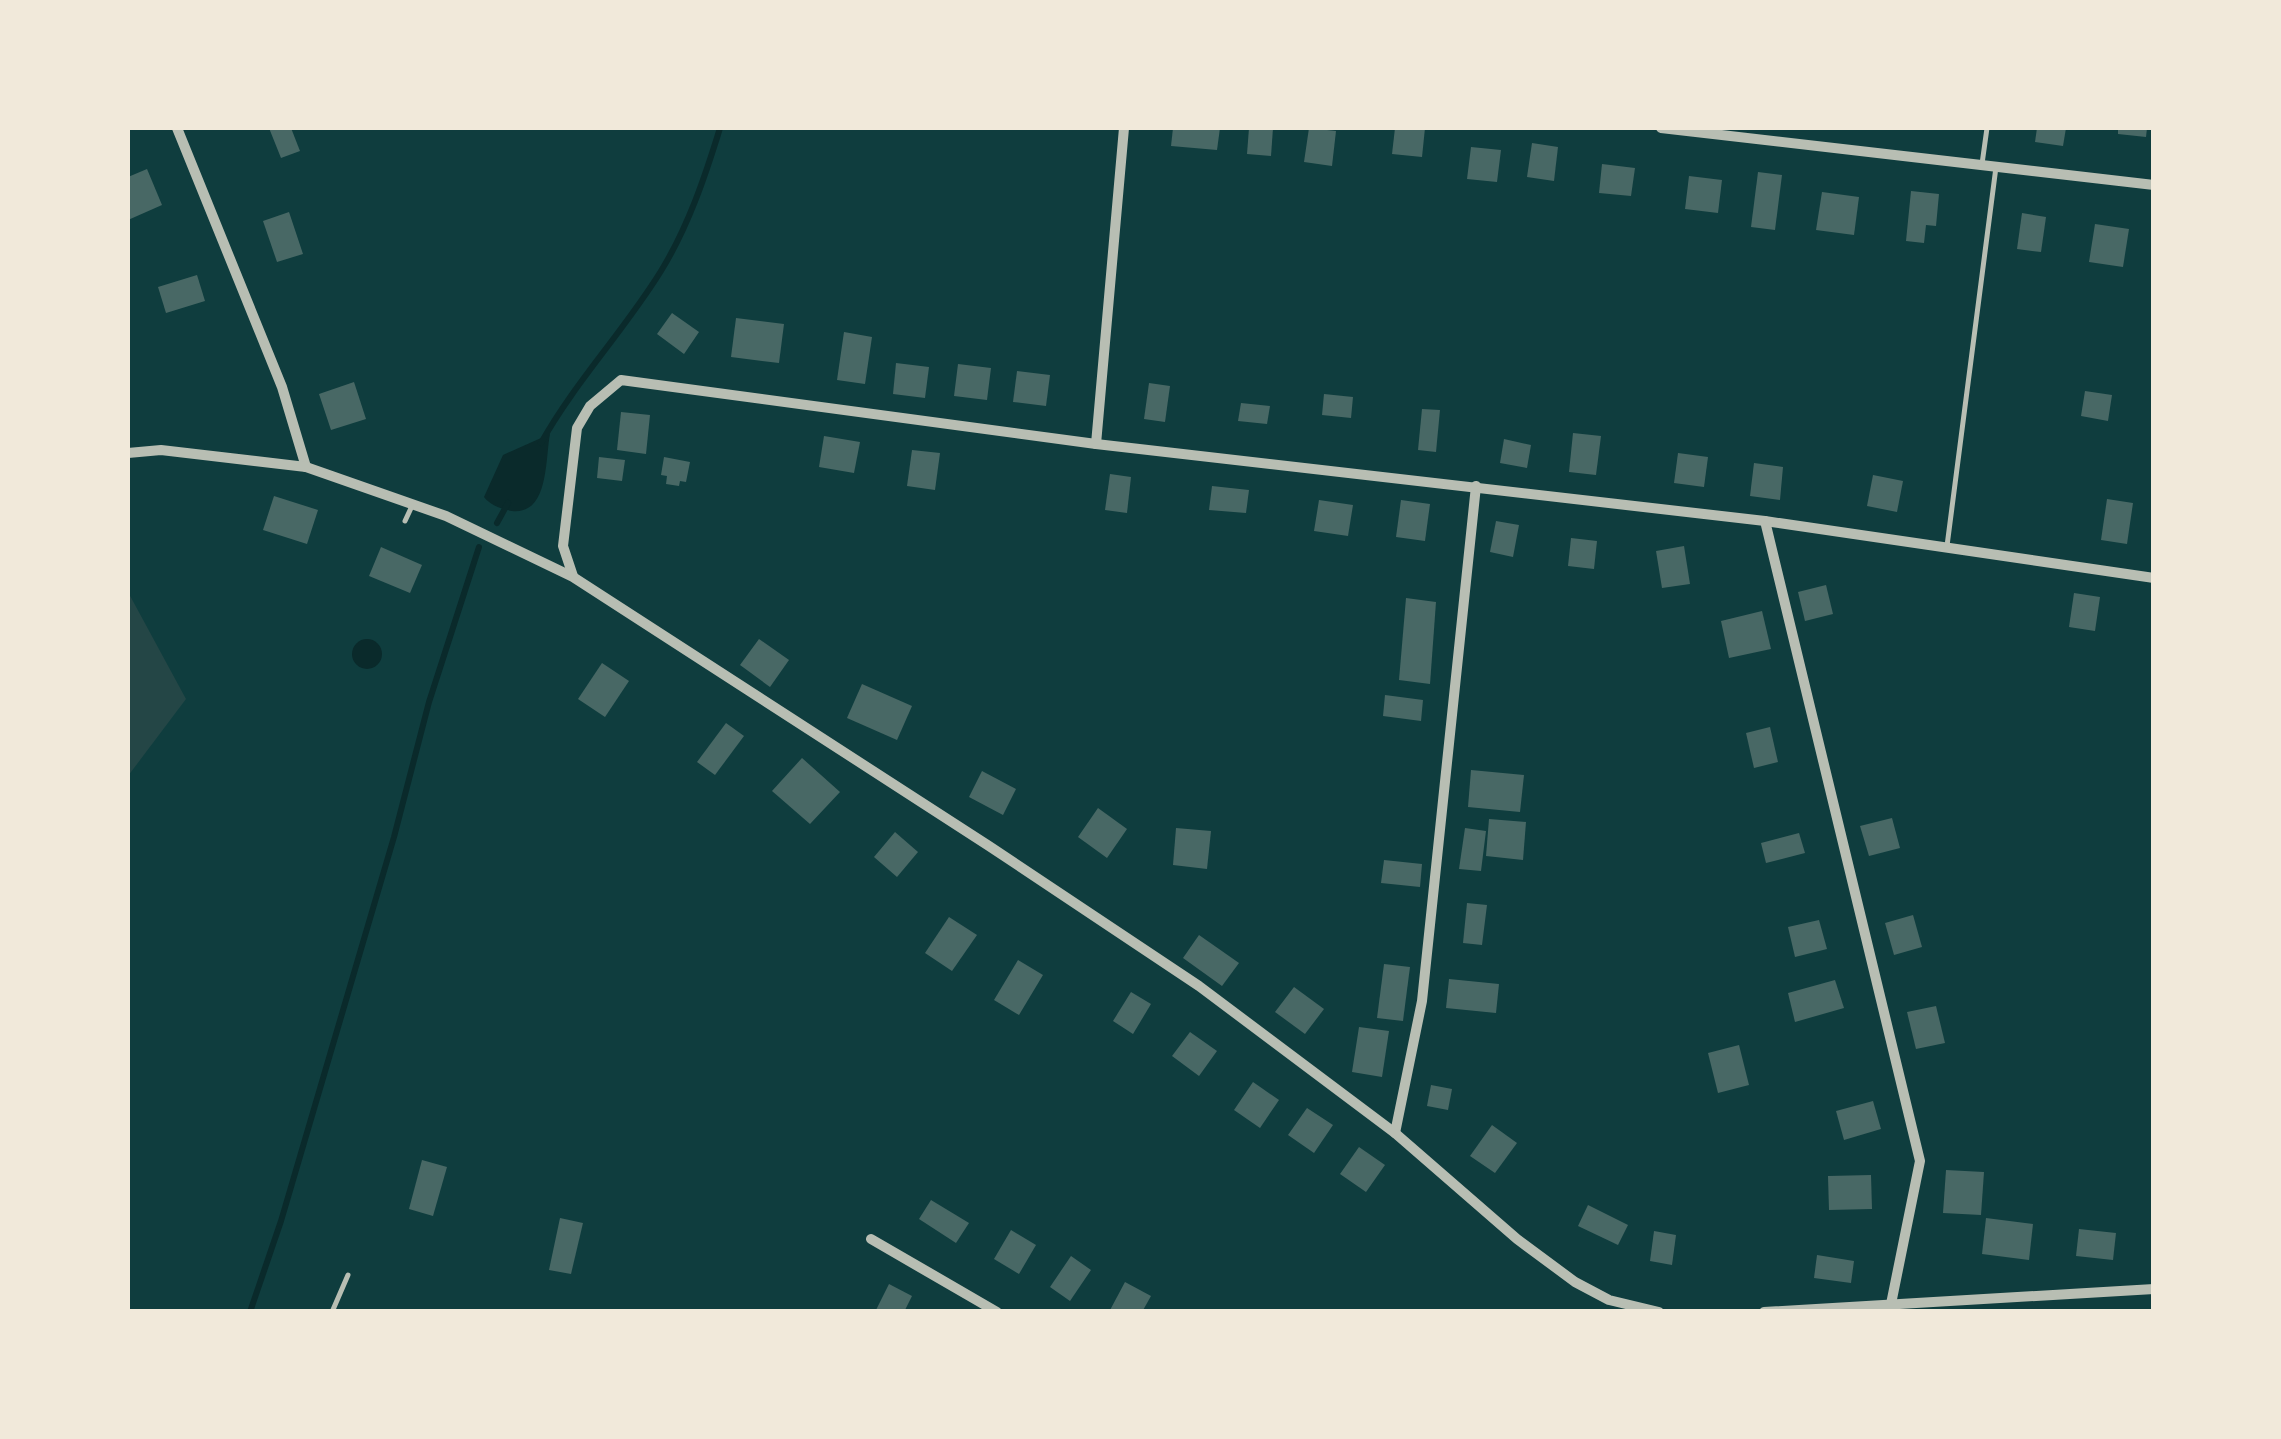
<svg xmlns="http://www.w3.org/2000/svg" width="2281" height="1439" font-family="'Alegreya Sans',sans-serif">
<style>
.green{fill:#244646}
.water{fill:#0a2a2b}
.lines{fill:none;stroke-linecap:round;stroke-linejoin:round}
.stream{stroke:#0a2a2b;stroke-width:6}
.building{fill:#486865}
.service{stroke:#b8beb3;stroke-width:5}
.minor{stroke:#b8beb3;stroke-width:10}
</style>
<rect width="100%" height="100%" fill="#0f3d3e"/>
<!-- green -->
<polygon class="green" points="128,592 186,699 128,776"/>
<!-- water -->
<g class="water">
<path d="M550 434C545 460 549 515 512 511 501 509 490 505 484 497L503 455Z"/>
<circle cx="367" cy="654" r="15"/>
</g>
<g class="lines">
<!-- stream -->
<g class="stream">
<path d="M541 443C575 382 624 331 661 271 688 227 705 177 720 128"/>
<polyline points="497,523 508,503"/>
<polyline points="250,1312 281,1221 394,837 429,702 479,547"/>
</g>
</g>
<!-- building -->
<g class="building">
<polygon points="269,128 291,128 300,151 281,158"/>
<polygon points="1173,128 1220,128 1217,150 1171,146"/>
<polygon points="1249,128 1273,128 1271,156 1247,154"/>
<polygon points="1309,128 1336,131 1332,166 1304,162"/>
<polygon points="1395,128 1425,128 1422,157 1392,154"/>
<polygon points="2037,128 2066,128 2063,146 2035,142"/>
<polygon points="2118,128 2147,128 2146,137 2118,134"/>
<polygon points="1532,143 1558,147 1554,181 1527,177"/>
<polygon points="1471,147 1501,150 1497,182 1467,179"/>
<polygon points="1602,164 1635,168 1631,196 1599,193"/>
<polygon points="147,169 162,205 128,220 128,177"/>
<polygon points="1758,172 1782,175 1775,230 1751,227"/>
<polygon points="1689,176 1722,180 1718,213 1685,209"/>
<polygon points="1911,191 1939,194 1936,226 1926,225 1924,243 1906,241"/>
<polygon points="1822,192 1859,197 1854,235 1816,230"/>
<polygon points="289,212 303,254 277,262 263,221"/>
<polygon points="2022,213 2046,217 2041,252 2017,249"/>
<polygon points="2095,224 2129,229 2123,267 2089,262"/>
<polygon points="197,275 205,301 166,313 158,287"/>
<polygon points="672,313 699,332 684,354 657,334"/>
<polygon points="736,318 784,324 779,363 731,357"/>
<polygon points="844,332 872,337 865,384 837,380"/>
<polygon points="896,363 929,367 925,398 893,394"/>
<polygon points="958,364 991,368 987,400 954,396"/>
<polygon points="1017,371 1050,375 1046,406 1013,402"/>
<polygon points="354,382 366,419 331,430 319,394"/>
<polygon points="1149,383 1170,386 1165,422 1144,419"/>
<polygon points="2085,391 2112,395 2108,421 2081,416"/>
<polygon points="1324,394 1353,397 1351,418 1322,415"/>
<polygon points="1241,403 1270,406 1267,424 1238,421"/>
<polygon points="1422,409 1440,410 1436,452 1418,450"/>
<polygon points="621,412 650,415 646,454 617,450"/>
<polygon points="1573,433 1601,436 1596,475 1569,472"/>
<polygon points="824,436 860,442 854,473 819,467"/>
<polygon points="1504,439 1531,445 1527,468 1500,463"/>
<polygon points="912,450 940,453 935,490 907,486"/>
<polygon points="1678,453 1708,457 1704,487 1674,483"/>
<polygon points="599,457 625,460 622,481 597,478"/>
<polygon points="664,457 690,462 686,482 680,481 679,486 666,484 667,476 661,475"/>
<polygon points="1754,463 1783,467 1780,500 1750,496"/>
<polygon points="1110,474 1131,477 1127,513 1105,510"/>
<polygon points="1873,475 1903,481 1897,512 1867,506"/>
<polygon points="1212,486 1249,490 1246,513 1209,510"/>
<polygon points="274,496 318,510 307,544 263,530"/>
<polygon points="2107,499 2133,503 2127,544 2101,540"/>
<polygon points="1319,500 1353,505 1348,536 1314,531"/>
<polygon points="1401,500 1430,504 1425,541 1396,537"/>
<polygon points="1496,521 1519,525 1513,557 1490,552"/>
<polygon points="1571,538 1597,541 1594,569 1568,566"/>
<polygon points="1684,546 1690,584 1662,588 1656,551"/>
<polygon points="381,547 422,565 410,593 369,576"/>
<polygon points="1826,585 1833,614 1805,621 1798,592"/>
<polygon points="2074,593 2100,597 2095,631 2069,627"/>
<polygon points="1406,598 1436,602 1430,684 1399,680"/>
<polygon points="1762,611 1771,649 1729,658 1721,621"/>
<polygon points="759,639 789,660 770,687 740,665"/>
<polygon points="602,663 629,681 605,717 578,699"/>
<polygon points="862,684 912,706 897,740 847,718"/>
<polygon points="1385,695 1423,700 1421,721 1383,716"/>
<polygon points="726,723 744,736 715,775 697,762"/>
<polygon points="1770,727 1778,762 1754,768 1746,733"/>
<polygon points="802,758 840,792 810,824 772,791"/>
<polygon points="1471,770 1524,775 1520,812 1468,807"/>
<polygon points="982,771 1016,789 1003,815 969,797"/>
<polygon points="1098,808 1127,829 1107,858 1078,837"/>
<polygon points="1892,818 1900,848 1869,856 1860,826"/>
<polygon points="1489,819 1526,822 1523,860 1486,856"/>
<polygon points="1176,828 1211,831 1207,869 1173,865"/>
<polygon points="1465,828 1486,831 1481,871 1459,869"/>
<polygon points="895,832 918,852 897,877 874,857"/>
<polygon points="1799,833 1805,853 1766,863 1761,843"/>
<polygon points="1384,860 1422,864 1420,887 1381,883"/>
<polygon points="1467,903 1487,905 1482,945 1463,943"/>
<polygon points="1913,915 1922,947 1894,955 1885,923"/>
<polygon points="949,917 977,935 952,971 925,953"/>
<polygon points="1819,920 1827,949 1795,957 1788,927"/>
<polygon points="1199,935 1239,963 1222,986 1183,958"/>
<polygon points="1018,960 1043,975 1019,1015 994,1000"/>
<polygon points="1384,964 1410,967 1403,1021 1377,1018"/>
<polygon points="1449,979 1499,984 1496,1013 1446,1008"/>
<polygon points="1835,980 1844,1008 1795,1022 1788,993"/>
<polygon points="1294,987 1324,1009 1305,1034 1275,1012"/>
<polygon points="1131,992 1151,1004 1133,1034 1113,1021"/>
<polygon points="1936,1006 1945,1043 1916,1049 1907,1012"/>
<polygon points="1359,1027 1389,1031 1382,1077 1352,1072"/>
<polygon points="1190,1032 1217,1051 1199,1076 1172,1056"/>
<polygon points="1739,1045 1749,1085 1718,1093 1708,1053"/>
<polygon points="1253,1082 1279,1100 1260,1128 1234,1110"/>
<polygon points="1431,1085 1452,1089 1448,1110 1427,1106"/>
<polygon points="1873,1101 1881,1129 1844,1140 1836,1111"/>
<polygon points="1307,1108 1333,1125 1314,1153 1288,1135"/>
<polygon points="1492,1125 1517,1143 1495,1173 1470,1156"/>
<polygon points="1359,1147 1385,1165 1366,1192 1340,1174"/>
<polygon points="422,1160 447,1167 433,1216 409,1209"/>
<polygon points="1946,1170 1984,1172 1981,1215 1943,1213"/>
<polygon points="1871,1175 1872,1209 1829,1210 1828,1176"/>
<polygon points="931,1200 969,1223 956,1243 919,1219"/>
<polygon points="1588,1205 1628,1225 1618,1245 1578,1226"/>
<polygon points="560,1218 583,1223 571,1274 549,1270"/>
<polygon points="1986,1218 2033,1224 2029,1260 1982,1254"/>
<polygon points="2079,1229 2116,1233 2113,1260 2076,1256"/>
<polygon points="1011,1230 1036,1245 1019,1274 994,1259"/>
<polygon points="1654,1231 1676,1235 1672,1265 1650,1261"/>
<polygon points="1817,1255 1854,1261 1851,1283 1814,1278"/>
<polygon points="1071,1256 1091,1270 1070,1301 1050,1287"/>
<polygon points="1125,1282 1151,1296 1142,1312 1109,1312"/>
<polygon points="889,1284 912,1296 904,1312 875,1312"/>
</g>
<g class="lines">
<!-- service -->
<g class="service">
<polyline points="1982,164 1987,128"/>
<polyline points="405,521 412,506"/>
<polyline points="1947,546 1996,167"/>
<polyline points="332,1312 348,1275"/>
</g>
<!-- minor -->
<g class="minor">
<polyline points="177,128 282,387 306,467"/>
<polyline points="1661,128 2154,185"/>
<polyline points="1096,444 1124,128"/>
<polyline points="128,453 161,450 306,467 446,516 573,577 989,846 1199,986 1395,1133 1517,1239 1575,1282 1609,1300 1659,1312"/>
<polyline points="1765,521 1920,1161 1891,1304"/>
<polyline points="573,576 563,546 577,428 590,406 621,380 1096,444 1765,521 2154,578"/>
<polyline points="1395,1133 1422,1001 1476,486"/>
<polyline points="871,1239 997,1312"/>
<polyline points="1764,1312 2154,1289"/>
</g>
</g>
<!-- border -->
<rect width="2281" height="1439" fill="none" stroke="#f1e9da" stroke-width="260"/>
</svg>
